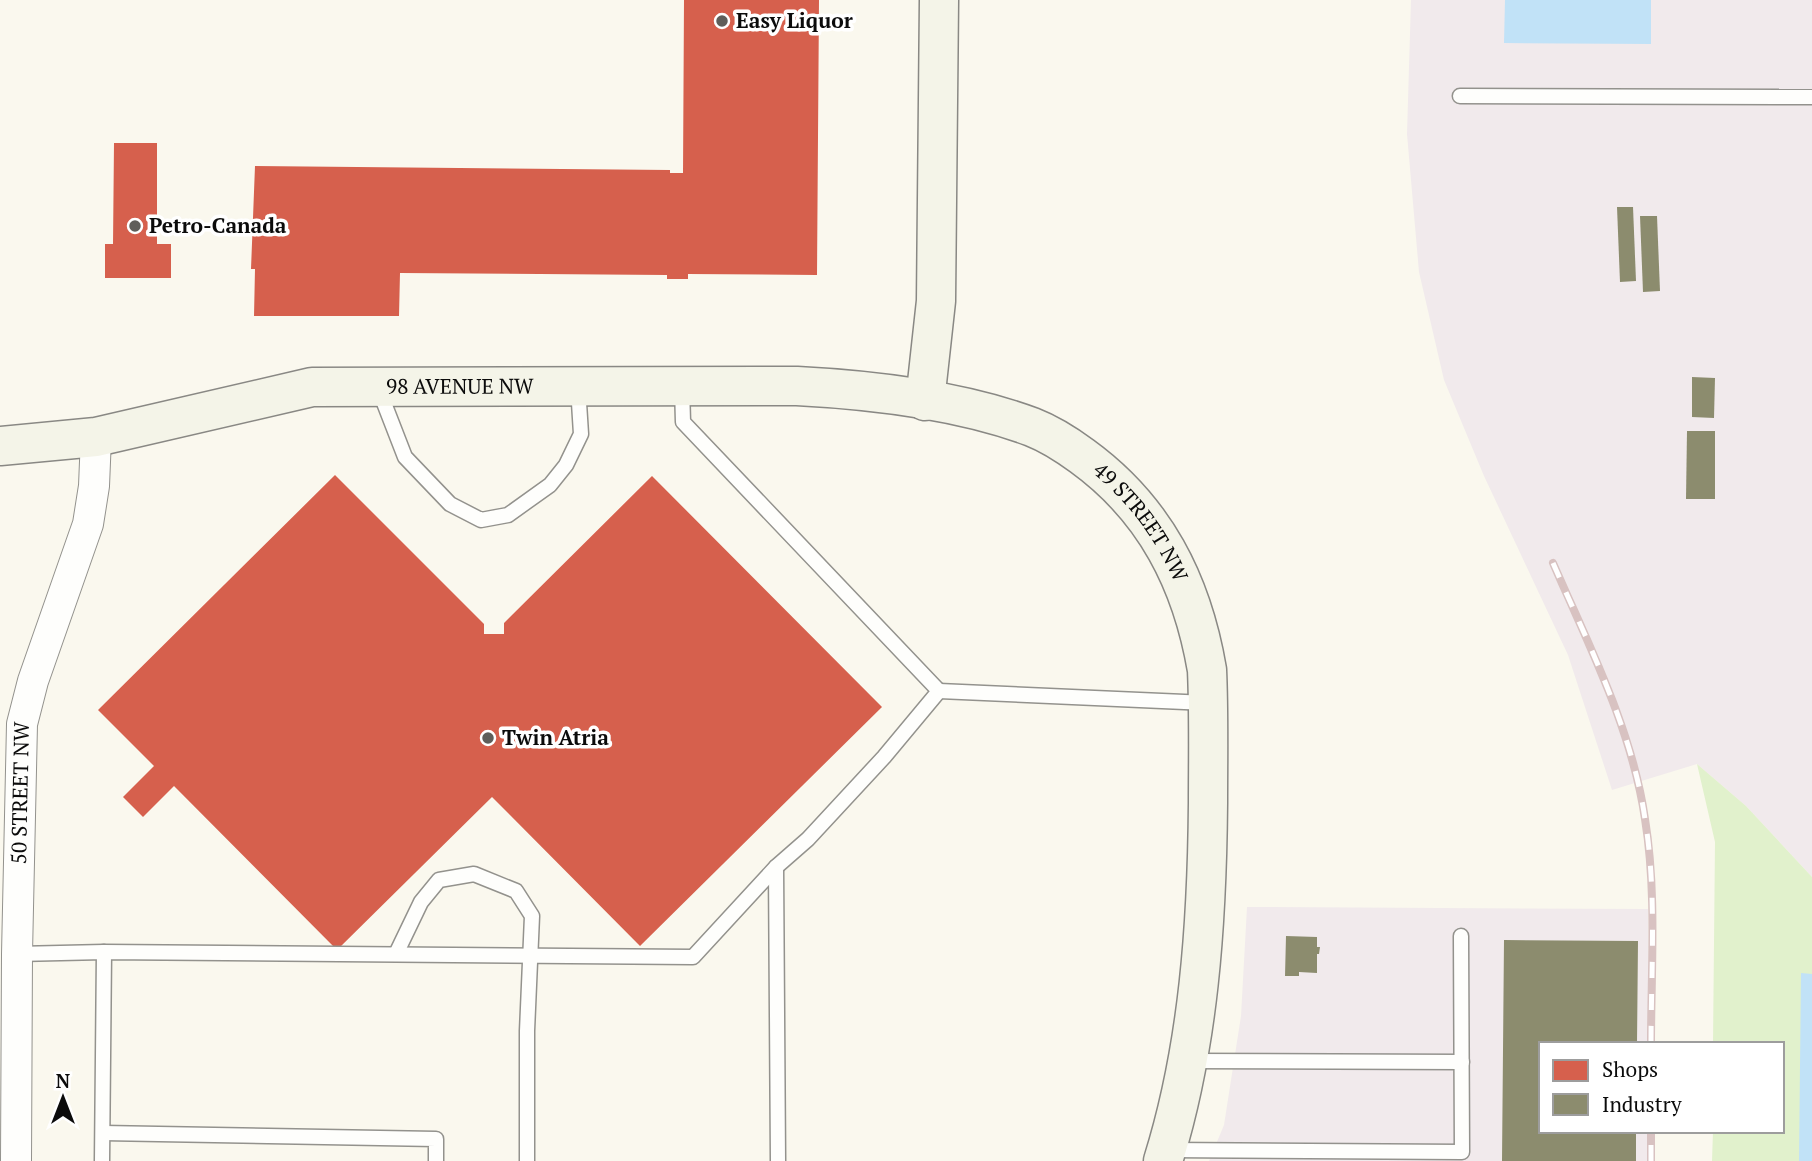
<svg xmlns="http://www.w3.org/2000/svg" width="1812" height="1161" font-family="'PT Serif',serif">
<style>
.industrial{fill:#f1eaec}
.green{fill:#e1f1cc}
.water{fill:#c1e2f7}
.shops{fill:#d6604d}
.industry{fill:#8c8c6e}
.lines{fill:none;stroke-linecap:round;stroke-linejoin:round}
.lane-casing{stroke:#93928d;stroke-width:17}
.street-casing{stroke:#93928d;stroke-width:32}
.secondary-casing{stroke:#898884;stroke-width:41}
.lane{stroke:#fefefc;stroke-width:14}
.street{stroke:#fefefc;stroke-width:30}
.secondary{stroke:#f4f4e8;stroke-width:38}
.rail-casing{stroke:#d8c2c1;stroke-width:8}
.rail{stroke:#fff;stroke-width:5;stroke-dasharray:16;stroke-linecap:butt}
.poi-dot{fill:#5f5e5a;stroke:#fff;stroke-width:2.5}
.labels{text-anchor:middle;stroke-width:7;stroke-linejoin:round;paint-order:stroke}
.poi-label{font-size:21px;font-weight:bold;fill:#0b0b0b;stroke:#fff;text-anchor:start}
.street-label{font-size:21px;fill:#0b0b0b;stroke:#fff}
</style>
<rect width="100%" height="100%" fill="#faf8ee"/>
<!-- industrial -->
<g class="industrial">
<polygon points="1411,0 1812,0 1812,877 1746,806 1697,764 1612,790 1568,655 1484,476 1444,380 1419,272 1407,134"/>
<polygon points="1247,907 1648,909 1649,1044 1541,1044 1541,1131 1649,1131 1649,1161 1209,1161 1224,1125 1241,1016"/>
</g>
<!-- green -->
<polygon class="green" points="1697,764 1746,806 1812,877 1812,1161 1712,1161 1713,1131 1782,1131 1782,1044 1713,1044 1715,842"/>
<!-- water -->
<g class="water">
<polygon points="1505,0 1651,0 1651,44 1504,43"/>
<polygon points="1801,973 1812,974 1812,1161 1799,1161"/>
</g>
<!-- shops -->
<g class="shops">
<polygon points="684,0 819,0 817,275 688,274 688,279 667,279 667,275 400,273 399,316 254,316 255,269 251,269 255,166 670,170 670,173 683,173"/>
<polygon points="114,143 157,143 157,244 171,244 171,278 105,278 105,244 113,244"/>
<polygon points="335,475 484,624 484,634 504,634 504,623 652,476 882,707 640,946 492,797 337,950 174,786 143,817 123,797 154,766 98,710"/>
</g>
<!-- industry -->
<g class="industry">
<polygon points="1617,207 1633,207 1636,281 1620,282"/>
<polygon points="1640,216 1657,216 1660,291 1643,292"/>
<polygon points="1692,377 1715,378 1714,418 1692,417"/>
<polygon points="1687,431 1715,431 1715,499 1686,499"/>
<polygon points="1286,936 1317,937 1317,947 1320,947 1319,954 1317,954 1317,973 1299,972 1299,976 1285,976"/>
<polygon points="1504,940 1638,941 1637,1044 1541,1044 1541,1131 1636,1131 1636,1161 1502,1161"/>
</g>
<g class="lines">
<defs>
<g id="lane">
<polyline points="1460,96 1812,97"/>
<polyline points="379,390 405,457 450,504 481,520 508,515 550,485 566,465 581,434 578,387"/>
<polyline points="939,691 1207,703"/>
<polyline points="776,867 778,1161"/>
<polyline points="17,954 104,952 693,957 776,867 808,839 884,757 939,691 683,422 682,387"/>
<polyline points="396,954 421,902 439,880 474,874 516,891 532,916 527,1031 527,1161"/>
<polyline points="1189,1061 1462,1062"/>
<polyline points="103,1133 436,1139 436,1161"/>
<polyline points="1168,1150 1462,1152 1461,936"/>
<polyline points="102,1161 104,952"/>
</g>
<g id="street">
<path id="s1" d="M16 1161 17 954 22 724 33 681 88 524 94 486 96 437"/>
</g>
<g id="secondary">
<polyline points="925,401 936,301 939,0"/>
<path id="s2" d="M0 446 96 437 312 387 797 386C874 390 960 400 1032 427 1050 434 1067 445 1082 456 1155 509 1192 582 1207 670 1209 714 1208 758 1208 803 1207 923 1199 1046 1163 1161"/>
</g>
</defs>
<!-- lane casing -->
<use href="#lane" class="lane-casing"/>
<!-- street casing -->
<use href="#street" class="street-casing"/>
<!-- secondary casing -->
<use href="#secondary" class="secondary-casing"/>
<!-- lane -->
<use href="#lane" class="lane"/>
<!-- street -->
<use href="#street" class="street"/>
<!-- secondary -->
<use href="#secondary" class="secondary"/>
<defs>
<g id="rail">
<path d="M1553 563C1589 646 1632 729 1645 819 1657 893 1651 970 1651 1044"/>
<polyline points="1651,1161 1651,1131"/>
</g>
</defs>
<!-- rail casing -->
<use href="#rail" class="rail-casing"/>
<!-- rail -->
<use href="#rail" class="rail"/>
</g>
<!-- markers -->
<g class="poi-dot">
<circle cx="722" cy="21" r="7"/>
<circle cx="135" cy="226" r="7"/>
<circle cx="488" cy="738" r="7"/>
</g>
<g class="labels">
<!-- poi labels -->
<g class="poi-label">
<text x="736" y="28">Easy Liquor</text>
<text x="149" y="233">Petro-Canada</text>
<text x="502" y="745">Twin Atria</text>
</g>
<!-- street labels -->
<g class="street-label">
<text dy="7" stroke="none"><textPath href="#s2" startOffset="466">98 AVENUE NW</textPath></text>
<text dy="7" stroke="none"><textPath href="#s2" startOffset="1190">49 STREET NW</textPath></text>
<text dy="7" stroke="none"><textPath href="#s1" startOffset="368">50 STREET NW</textPath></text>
</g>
</g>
<!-- legend -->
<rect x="1539" y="1042" width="245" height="91" fill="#ffffff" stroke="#9d9d9d" stroke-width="2"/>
<rect x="1553" y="1060" width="35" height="21" fill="#d6604d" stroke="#9d9d9d" stroke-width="2"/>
<text x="1602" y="1077" font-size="21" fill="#0b0b0b">Shops</text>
<rect x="1553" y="1094" width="35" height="21" fill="#8c8c6e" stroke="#9d9d9d" stroke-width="2"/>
<text x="1602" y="1112" font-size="21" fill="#0b0b0b">Industry</text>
<!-- north arrow -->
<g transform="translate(63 1098)" stroke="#ffffff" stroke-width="5" paint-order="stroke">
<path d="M0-5L12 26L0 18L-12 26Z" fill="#0b0b0b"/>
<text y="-10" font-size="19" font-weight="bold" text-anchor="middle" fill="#0b0b0b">N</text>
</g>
</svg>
